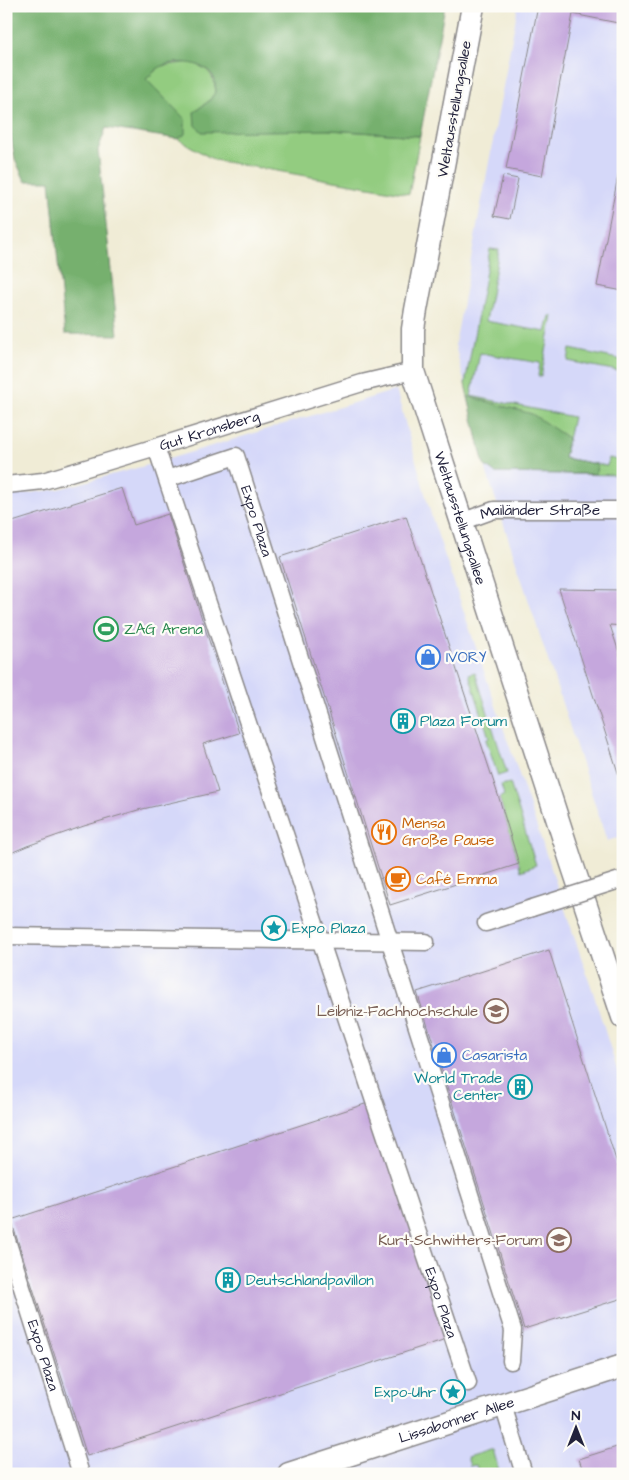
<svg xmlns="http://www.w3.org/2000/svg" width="629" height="1480" font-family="'Architects Daughter',sans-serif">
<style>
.built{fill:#d5d8f9}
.green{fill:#93cc80;stroke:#5a775e}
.forest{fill:#76b06e;stroke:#4c6954}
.building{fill:#c5a7dd}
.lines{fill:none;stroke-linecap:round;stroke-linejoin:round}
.street-casing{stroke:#898788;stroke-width:19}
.secondary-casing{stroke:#898788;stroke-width:25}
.street{stroke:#fff;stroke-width:16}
.secondary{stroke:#fff;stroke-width:22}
.street-bridge-casing{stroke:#898788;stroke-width:19;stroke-linecap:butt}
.street-bridge{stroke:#fff;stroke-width:16}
.labels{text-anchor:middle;stroke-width:4.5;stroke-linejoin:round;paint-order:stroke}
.street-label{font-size:15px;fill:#22223b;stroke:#fdfcf7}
.leisure-label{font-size:15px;fill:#27864d;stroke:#fdfcf7;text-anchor:start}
.shop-label{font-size:15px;fill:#366cbe;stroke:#fdfcf7;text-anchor:start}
.culture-label{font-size:15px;fill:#0d838f;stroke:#fdfcf7;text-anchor:start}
.food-label{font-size:15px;fill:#c56008;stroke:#fdfcf7;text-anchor:start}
.education-label{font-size:15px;fill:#785e54;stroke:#fdfcf7;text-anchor:end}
</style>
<rect width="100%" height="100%" fill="#fdfcf7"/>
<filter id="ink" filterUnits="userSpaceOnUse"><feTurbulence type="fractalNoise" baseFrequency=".02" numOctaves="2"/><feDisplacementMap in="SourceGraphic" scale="10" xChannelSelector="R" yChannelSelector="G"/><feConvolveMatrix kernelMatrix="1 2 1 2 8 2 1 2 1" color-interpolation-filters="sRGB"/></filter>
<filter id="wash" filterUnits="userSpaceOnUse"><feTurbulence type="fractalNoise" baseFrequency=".0096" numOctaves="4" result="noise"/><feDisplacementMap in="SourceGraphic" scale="20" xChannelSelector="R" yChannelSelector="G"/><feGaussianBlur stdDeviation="1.12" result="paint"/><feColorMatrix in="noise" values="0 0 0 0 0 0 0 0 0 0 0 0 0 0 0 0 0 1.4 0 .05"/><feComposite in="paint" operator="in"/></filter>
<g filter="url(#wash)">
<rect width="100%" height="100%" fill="#f0ecd6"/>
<!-- built -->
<g class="built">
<polygon points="518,6 623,6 623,836 607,841 487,473 455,345"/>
<polygon points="396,390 432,518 593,992 623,1089 623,1474 6,1474 6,496 59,489 152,464"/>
</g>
<!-- green -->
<g class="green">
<path d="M191 62C209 70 212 71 216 91L209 101 194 112 330 130 420 136 409 194 214 160 178 139 185 134 146 79 161 66Z"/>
<polygon points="490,249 499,250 486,321 546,332 550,316 553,316 541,377 538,376 540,363 480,353 471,396 573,417 564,458 607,466 609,458 623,461 623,475 495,473 484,465 465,384"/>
<polygon points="570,349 623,360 623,372 568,361"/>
<polygon points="475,672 507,773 498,776 486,740 489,738 469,674"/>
<polygon points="510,783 536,865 521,871 499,798 504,795 501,785"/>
<polygon points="490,1450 493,1450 494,1453 500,1474 479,1474 476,1465 470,1466 467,1457"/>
</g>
<!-- forest -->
<g class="forest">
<path d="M6 6H445L420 136 330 130 202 132 195 124 194 112 209 101 216 91C215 87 215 80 213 76 203 61 177 60 162 66 156 69 151 75 146 79L185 119V134L178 139 106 128 98 150 118 335 65 334 50 181H25L15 159 6 109Z"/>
<polygon points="468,397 471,397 532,414 568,438 564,458 597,464 596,474 495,473 484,465"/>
</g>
<g id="blocks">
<!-- building -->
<g class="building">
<polygon points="538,6 623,6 623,24 573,14 542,176 506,169"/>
<polygon points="622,155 623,155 623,291 597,286"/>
<polygon points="503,176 518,179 510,219 494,216"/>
<polygon points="122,488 134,525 168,514 239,733 203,744 218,792 138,810 84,826 27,846 6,855 6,524"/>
<polygon points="406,516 499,798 519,864 390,905 280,557"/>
<polygon points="559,589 623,590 623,626 610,625 623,665 623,788"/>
<polygon points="549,950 623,1182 623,1298 524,1329 417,992"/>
<polygon points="371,1102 446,1339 87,1456 11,1220"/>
<polygon points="623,1445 623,1474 584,1474 579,1459"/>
</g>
</g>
</g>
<g filter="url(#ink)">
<use href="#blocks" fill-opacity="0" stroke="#898788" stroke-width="1"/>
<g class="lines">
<defs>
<g id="street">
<path id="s1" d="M156 447 468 1383"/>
<path id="s2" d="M167 479 236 456 513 1330 511 1361"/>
<path id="s3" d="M6 485 43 481 156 447 362 383 413 371"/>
<path id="s4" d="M461 522 494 510H623"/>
<polyline points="486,923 532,908"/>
<polyline points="6,936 426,942"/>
<path id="s5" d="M6 1237 81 1474"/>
<polyline points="503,1405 524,1474"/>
</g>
<g id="secondary">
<path id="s6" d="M473 6 416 310 413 329V371L572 864 623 1017"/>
<path id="s7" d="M289 1474 623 1366"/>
</g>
</defs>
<!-- street casing -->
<use href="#street" class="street-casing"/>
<!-- secondary casing -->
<use href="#secondary" class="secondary-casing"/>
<!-- street -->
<use href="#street" class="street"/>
<!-- secondary -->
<use href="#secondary" class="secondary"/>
<defs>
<polyline id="street-bridge" points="532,908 623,879"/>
</defs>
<!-- street-bridge casing -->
<use href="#street-bridge" class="street-bridge-casing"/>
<!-- street-bridge -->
<use href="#street-bridge" class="street-bridge"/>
</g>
</g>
<!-- icons -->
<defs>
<symbol id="stadium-ring" viewBox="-11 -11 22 22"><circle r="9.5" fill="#fdfcf7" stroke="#2e9e5b" stroke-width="1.5"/><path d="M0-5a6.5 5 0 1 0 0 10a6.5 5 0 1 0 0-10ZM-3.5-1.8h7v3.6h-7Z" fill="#2e9e5b"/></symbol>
<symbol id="shop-ring" viewBox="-11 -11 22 22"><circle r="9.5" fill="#fdfcf7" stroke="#3f7fe0" stroke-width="1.5"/><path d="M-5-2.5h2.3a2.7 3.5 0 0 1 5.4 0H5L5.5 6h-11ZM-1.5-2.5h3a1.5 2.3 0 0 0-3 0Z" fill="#3f7fe0"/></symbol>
<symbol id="building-ring" viewBox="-11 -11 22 22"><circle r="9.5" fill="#fdfcf7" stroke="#0f9aa8" stroke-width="1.5"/><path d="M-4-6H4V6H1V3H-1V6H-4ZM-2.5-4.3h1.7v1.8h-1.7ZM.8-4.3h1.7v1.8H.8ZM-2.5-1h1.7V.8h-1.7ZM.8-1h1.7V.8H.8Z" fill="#0f9aa8"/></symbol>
<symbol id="restaurant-ring" viewBox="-11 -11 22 22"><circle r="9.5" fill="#fdfcf7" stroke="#e8710a" stroke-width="1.5"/><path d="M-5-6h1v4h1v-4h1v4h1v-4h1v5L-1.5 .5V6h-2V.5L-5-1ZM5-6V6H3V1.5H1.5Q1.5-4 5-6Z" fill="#e8710a"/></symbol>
<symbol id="cafe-ring" viewBox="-11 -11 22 22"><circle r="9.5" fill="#fdfcf7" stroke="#e8710a" stroke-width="1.5"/><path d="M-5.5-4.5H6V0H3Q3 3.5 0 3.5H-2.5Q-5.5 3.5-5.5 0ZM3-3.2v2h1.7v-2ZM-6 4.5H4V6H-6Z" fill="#e8710a"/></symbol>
<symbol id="sight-ring" viewBox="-11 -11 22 22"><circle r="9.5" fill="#fdfcf7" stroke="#0f9aa8" stroke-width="1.5"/><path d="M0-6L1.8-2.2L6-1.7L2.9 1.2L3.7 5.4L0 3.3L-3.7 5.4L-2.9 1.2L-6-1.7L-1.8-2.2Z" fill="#0f9aa8"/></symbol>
<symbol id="university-ring" viewBox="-11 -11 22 22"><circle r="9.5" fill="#fdfcf7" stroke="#8d6e63" stroke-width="1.5"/><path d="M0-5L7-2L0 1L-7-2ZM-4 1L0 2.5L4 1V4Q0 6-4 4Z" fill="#8d6e63"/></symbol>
</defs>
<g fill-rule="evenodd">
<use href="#stadium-ring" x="92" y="615" width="28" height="28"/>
<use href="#shop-ring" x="414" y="643" width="28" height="28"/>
<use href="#building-ring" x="389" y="707" width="28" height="28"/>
<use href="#restaurant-ring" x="370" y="818" width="28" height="28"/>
<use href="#cafe-ring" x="384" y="865" width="28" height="28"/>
<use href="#sight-ring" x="260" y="914" width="28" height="28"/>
<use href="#university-ring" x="482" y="997" width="28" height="28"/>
<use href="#shop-ring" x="430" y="1041" width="28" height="28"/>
<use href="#building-ring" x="506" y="1073" width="28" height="28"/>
<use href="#university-ring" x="545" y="1226" width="28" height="28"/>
<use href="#building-ring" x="214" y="1266" width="28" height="28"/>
<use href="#sight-ring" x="439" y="1378" width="28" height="28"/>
</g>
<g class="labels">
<!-- street labels -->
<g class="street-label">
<text transform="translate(454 109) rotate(-80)" y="5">Weltausstellungsallee</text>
<text dy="5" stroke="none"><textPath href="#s3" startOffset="211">Gut Kronsberg</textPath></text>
<text dy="5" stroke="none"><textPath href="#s4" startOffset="81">Mailänder Straße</textPath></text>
<text dy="5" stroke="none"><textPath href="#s6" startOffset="525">Weltausstellungsallee</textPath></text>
<text dy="5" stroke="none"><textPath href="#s2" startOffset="141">Expo Plaza</textPath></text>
<text dy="5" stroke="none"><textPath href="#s1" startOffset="902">Expo Plaza</textPath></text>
<text dy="5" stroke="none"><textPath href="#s5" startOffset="124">Expo Plaza</textPath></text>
<text dy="5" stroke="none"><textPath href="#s7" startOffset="176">Lissabonner Allee</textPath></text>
</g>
<!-- leisure labels -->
<g class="leisure-label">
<text x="124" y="634">ZAG Arena</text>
</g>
<!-- shop labels -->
<g class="shop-label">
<text x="446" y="662">IVORY</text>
<text x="462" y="1060">Casarista</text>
</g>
<!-- culture labels -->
<g class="culture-label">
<text x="420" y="726">Plaza Forum</text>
<text x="292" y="933">Expo Plaza</text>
<text x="502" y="1083" text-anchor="end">World Trade<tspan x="502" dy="17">Center</tspan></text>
<text x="246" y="1285">Deutschlandpavillon</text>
<text x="436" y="1397" text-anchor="end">Expo-Uhr</text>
</g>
<!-- food labels -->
<g class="food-label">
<text x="402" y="828">Mensa<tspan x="402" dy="17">Große Pause</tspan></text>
<text x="416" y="884">Café Emma</text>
</g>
<!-- education labels -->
<g class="education-label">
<text x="478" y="1016">Leibniz-Fachhochschule</text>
<text x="542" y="1245">Kurt-Schwitters-Forum</text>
</g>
</g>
<!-- margin -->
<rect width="629" height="1480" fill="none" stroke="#fdfcf7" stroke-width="25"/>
<!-- north arrow -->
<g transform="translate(576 1428)" stroke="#fdfcf7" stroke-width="4" paint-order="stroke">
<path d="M0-4L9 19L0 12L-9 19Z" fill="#22223b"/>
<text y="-8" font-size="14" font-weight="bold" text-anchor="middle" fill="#22223b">N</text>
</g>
</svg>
